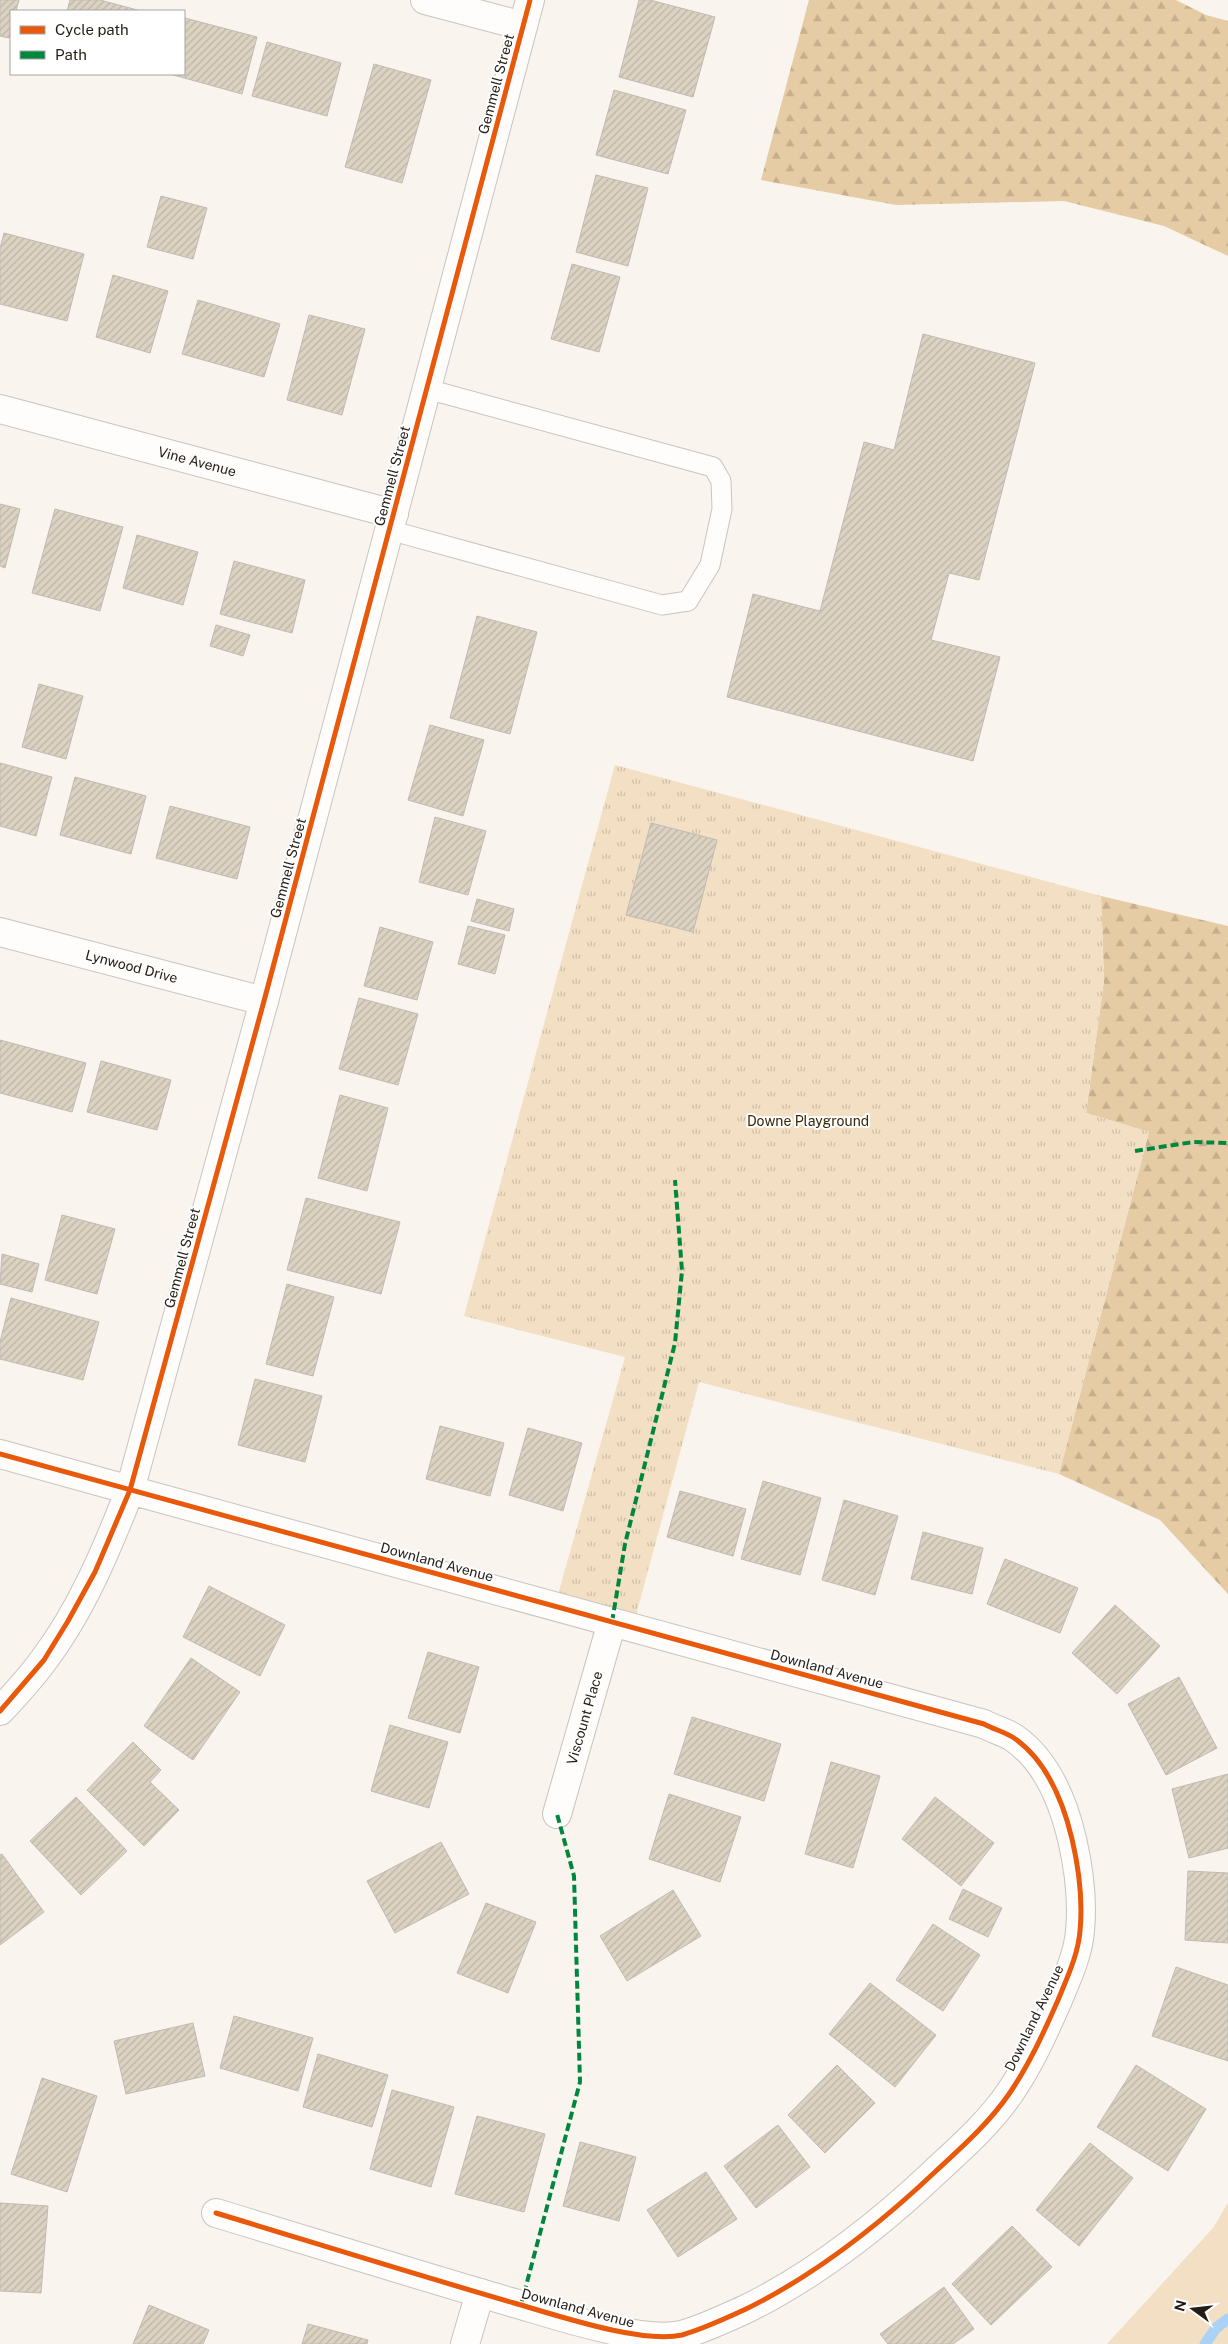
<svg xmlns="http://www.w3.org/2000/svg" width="1228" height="2344" font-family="'Public Sans',sans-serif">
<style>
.grass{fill:#f2dfc4}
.forest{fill:url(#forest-firs)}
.park{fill:url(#park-tufts)}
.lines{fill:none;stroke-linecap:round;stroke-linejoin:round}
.stream{stroke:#a9d2f5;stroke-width:11}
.building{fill:url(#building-hatch);stroke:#bfbbb4}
.lane-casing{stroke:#c9c4bd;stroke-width:21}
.street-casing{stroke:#c9c4bd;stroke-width:30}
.secondary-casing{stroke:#c9c4bd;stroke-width:30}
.lane{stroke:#fefdfc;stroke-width:19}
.street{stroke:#fefdfc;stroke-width:28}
.secondary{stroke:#fefdfc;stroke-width:28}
.quiet{stroke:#00873e;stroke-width:4;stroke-dasharray:8 4;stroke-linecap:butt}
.cycleway-casing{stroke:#fff;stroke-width:8}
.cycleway{stroke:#e8590c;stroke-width:5}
.labels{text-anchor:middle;stroke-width:4;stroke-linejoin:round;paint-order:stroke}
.street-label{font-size:14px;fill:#231d16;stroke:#fff}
.park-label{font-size:14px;fill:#372607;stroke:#fff}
</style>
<defs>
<pattern id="forest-firs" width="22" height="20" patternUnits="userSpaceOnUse" patternTransform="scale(1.25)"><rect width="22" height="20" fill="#e6cca5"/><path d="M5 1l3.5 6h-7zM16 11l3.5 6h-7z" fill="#c5af8d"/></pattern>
<pattern id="park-tufts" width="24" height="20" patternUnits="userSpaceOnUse" patternTransform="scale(1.25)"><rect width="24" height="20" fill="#f2dfc4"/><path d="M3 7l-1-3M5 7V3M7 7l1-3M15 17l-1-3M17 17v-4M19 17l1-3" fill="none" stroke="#cfbfa8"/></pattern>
<pattern id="building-hatch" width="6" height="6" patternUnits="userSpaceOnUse" patternTransform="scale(1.25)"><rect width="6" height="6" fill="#dcd2c2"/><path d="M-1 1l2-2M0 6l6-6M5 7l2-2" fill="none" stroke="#bcb4a6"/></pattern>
</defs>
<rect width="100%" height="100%" fill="#f9f4ed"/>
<!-- grass -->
<polygon class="grass" points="1228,2203 1228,2344 1107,2344 1213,2228"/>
<!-- forest -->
<g class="forest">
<polygon points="809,0 1176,0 1206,15 1228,21 1228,256 1164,226 1064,201 896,205 761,180"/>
<polygon points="1101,896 1228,926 1228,1594 1160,1520 1059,1474 1149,1132 1086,1113 1104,980"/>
</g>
<!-- park -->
<polygon class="park" points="615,765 1101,896 1104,980 1086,1113 1149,1132 1059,1474 699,1382 632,1630 554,1609 625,1357 464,1316"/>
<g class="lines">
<!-- stream -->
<polyline class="stream" points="1205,2344 1216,2328 1228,2319"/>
</g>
<!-- building -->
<g class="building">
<polygon points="0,0 19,0 16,11 11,11 11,29 9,38 0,36"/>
<polygon points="70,0 100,0 141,11 67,11"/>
<polygon points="639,0 650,0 715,17 693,97 619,77"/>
<polygon points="185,18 257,37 242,94 170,74 184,74"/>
<polygon points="267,42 341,63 327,116 252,96"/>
<polygon points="374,64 431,80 402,183 345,167"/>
<polygon points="614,90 686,110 668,174 596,155"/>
<polygon points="596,175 648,188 628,266 576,252"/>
<polygon points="161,196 207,208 193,259 147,247"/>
<polygon points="4,233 84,254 67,321 0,304 0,248"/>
<polygon points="572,264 620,277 599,352 551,339"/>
<polygon points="113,275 168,291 150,353 96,337"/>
<polygon points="198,300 280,324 264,377 182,354"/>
<polygon points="309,315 365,329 342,415 287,400"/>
<polygon points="923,334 1035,363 979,580 949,573 931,640 1000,657 973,761 727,697 753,594 820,611 864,442 894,450"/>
<polygon points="0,504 20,509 5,568 0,566"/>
<polygon points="55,509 123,527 100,611 32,593"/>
<polygon points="137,535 198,552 183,605 123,588"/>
<polygon points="234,561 305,580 292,633 220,614"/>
<polygon points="477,616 537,632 510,734 450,718"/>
<polygon points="216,625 250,635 243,656 210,646"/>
<polygon points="39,684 83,696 66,759 22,747"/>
<polygon points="430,725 484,740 463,816 408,800"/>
<polygon points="0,763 52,777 36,836 0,826"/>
<polygon points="75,777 146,796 131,854 60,835"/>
<polygon points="170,806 250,827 237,879 156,858"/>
<polygon points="435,817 486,831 468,895 419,882"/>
<polygon points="651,823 717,840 693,932 626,915"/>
<polygon points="477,899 514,909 509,931 471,921"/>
<polygon points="468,926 505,935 495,974 458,964"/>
<polygon points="380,927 433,942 417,1000 364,986"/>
<polygon points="359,998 418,1014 398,1085 339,1069"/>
<polygon points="0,1040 86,1063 72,1112 0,1093"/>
<polygon points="101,1061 171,1080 157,1130 87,1112"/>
<polygon points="340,1095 388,1108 367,1191 318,1178"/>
<polygon points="306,1198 400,1222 381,1294 287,1270"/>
<polygon points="62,1215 115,1229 97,1294 45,1280"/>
<polygon points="2,1254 39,1264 32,1292 0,1284"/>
<polygon points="287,1284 334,1297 313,1376 266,1364"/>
<polygon points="11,1298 99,1322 83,1380 0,1359 0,1342"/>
<polygon points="255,1379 322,1396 305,1462 238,1445"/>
<polygon points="440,1426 504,1443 490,1496 426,1479"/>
<polygon points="528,1428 582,1443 563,1511 509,1495"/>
<polygon points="763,1481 821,1498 800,1575 741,1559"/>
<polygon points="680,1491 746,1509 733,1556 667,1537"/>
<polygon points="844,1500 898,1516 875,1595 822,1580"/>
<polygon points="923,1532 983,1548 972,1594 911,1579"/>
<polygon points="1005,1559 1078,1588 1060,1633 987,1604"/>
<polygon points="209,1586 285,1625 260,1676 183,1637"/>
<polygon points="1115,1605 1160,1646 1117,1694 1072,1653"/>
<polygon points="428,1652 479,1667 460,1733 408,1718"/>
<polygon points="191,1658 240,1692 193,1760 144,1726"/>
<polygon points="1179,1677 1217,1748 1166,1775 1128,1704"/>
<polygon points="692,1717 781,1744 764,1801 674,1774"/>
<polygon points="390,1725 448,1742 429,1808 371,1791"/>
<polygon points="133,1742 161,1770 150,1782 179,1810 144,1846 87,1790"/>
<polygon points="831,1762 880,1776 853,1868 805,1854"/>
<polygon points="1228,1774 1228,1848 1189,1858 1172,1789"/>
<polygon points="669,1794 741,1817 720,1882 649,1859"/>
<polygon points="76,1797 127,1851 81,1895 30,1841"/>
<polygon points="935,1797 994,1843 961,1886 902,1839"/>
<polygon points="441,1842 469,1894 395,1933 367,1881"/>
<polygon points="2,1854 44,1912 0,1945 0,1855"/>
<polygon points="1188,1871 1228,1873 1228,1943 1185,1940"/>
<polygon points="963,1889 1002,1908 988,1937 949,1919"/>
<polygon points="673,1890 701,1936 627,1981 600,1936"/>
<polygon points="486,1903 536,1922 508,1993 457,1973"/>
<polygon points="933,1924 980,1955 943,2011 896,1980"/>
<polygon points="1176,1967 1228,1985 1228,2061 1152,2036"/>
<polygon points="870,1983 936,2035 895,2087 829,2034"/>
<polygon points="234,2016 313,2038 298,2091 220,2068"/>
<polygon points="193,2023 205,2076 126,2094 114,2041"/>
<polygon points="318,2054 388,2075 372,2127 303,2107"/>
<polygon points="837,2065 875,2103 825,2153 788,2115"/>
<polygon points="1136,2065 1206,2109 1168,2171 1097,2127"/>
<polygon points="42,2078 97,2096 67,2192 11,2174"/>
<polygon points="392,2090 454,2107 431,2187 370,2169"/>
<polygon points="477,2116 545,2134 524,2212 455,2194"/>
<polygon points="778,2125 810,2167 756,2208 724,2166"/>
<polygon points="580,2142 636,2157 619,2221 563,2206"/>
<polygon points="1090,2143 1133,2178 1079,2246 1036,2210"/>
<polygon points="706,2172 737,2219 678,2257 647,2210"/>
<polygon points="0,2203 48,2206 41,2293 0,2291"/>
<polygon points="1012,2226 1052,2267 991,2325 952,2284"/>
<polygon points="944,2287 974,2329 953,2344 888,2344 880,2334"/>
<polygon points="149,2305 209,2330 203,2344 133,2344"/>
<polygon points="308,2324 368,2340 367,2344 302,2344"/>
</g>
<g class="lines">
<defs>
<polyline id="lane" points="389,530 662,605 688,601 710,565 722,509 721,481 713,467 427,389"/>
<g id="street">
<polyline points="425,0 523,26"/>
<path id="s1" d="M0 409 394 514"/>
<path id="s2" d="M0 932 264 1001"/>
<path d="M0 1711C15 1695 30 1679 43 1661 81 1611 107 1549 130 1490L984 1724C993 1729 1005 1732 1014 1738 1047 1761 1063 1801 1072 1839 1079 1869 1083 1900 1080 1931 1078 1955 1067 1978 1058 2000 1044 2032 1029 2065 1009 2094 989 2123 962 2147 936 2171 878 2226 816 2275 744 2310 724 2319 703 2329 682 2335 641 2344 556 2315 514 2303 414 2274 315 2243 216 2213"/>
<path id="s3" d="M557 1814 612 1622"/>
<polyline points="465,2344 480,2293"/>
</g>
<polyline id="secondary" points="0,1454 130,1490 264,1001 530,0"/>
</defs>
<!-- lane casing -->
<use href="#lane" class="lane-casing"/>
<!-- street casing -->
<use href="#street" class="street-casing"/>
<!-- secondary casing -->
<use href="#secondary" class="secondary-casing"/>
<!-- lane -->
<use href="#lane" class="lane"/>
<!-- street -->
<use href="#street" class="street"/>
<!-- secondary -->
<use href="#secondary" class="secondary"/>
<!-- quiet -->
<g class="quiet">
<polyline points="1135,1151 1193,1142 1228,1143"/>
<polyline points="612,1622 625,1544 675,1343 682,1271 675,1180"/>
<polyline points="521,2305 580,2082 574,1876 557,1814"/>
</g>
<defs>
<g id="cycleway">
<path d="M0 1454 984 1724C993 1729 1005 1732 1014 1738 1047 1761 1063 1801 1072 1839 1079 1869 1083 1900 1080 1931 1078 1955 1067 1978 1058 2000 1044 2032 1029 2065 1009 2094 989 2123 962 2147 936 2171 878 2226 816 2275 744 2310 724 2319 703 2329 682 2335 641 2344 556 2315 514 2303 414 2274 315 2243 216 2213"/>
<polyline points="0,1711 44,1660 68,1621 95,1572 130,1490 264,1001 530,0"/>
</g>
</defs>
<!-- cycleway casing -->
<use href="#cycleway" class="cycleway-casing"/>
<!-- cycleway -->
<use href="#cycleway" class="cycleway"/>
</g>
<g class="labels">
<!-- street labels -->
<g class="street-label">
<text transform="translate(496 84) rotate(-75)" y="5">Gemmell Street</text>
<text dy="5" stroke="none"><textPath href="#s1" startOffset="204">Vine Avenue</textPath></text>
<text transform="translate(392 476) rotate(-75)" y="5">Gemmell Street</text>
<text transform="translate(288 868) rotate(-75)" y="5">Gemmell Street</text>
<text dy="5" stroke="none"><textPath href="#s2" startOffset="136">Lynwood Drive</textPath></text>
<text transform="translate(182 1258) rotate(-75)" y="5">Gemmell Street</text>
<text transform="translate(437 1562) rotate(15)" y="5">Downland Avenue</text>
<text transform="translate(827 1669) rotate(15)" y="5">Downland Avenue</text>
<text dy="5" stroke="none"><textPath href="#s3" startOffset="100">Viscount Place</textPath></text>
<text transform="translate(1034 2018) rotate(-64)" y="5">Downland Avenue</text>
<text transform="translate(578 2308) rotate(15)" y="5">Downland Avenue</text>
</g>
<!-- park labels -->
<g class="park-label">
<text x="808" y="1126">Downe Playground</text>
</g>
</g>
<!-- legend -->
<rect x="10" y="10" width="175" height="65" fill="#ffffff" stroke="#a7a5a2"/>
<rect x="20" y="26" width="25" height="8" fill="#e8590c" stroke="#a7a5a2"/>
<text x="55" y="35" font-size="15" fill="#231d16">Cycle path</text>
<rect x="20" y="51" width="25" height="8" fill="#00873e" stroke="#a7a5a2"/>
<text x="55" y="60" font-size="15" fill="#231d16">Path</text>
<!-- north arrow -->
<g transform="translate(1193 2309) rotate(285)" stroke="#ffffff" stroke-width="4" paint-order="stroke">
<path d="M0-4L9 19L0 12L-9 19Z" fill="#231d16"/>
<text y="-8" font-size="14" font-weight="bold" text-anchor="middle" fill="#231d16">N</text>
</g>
</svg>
